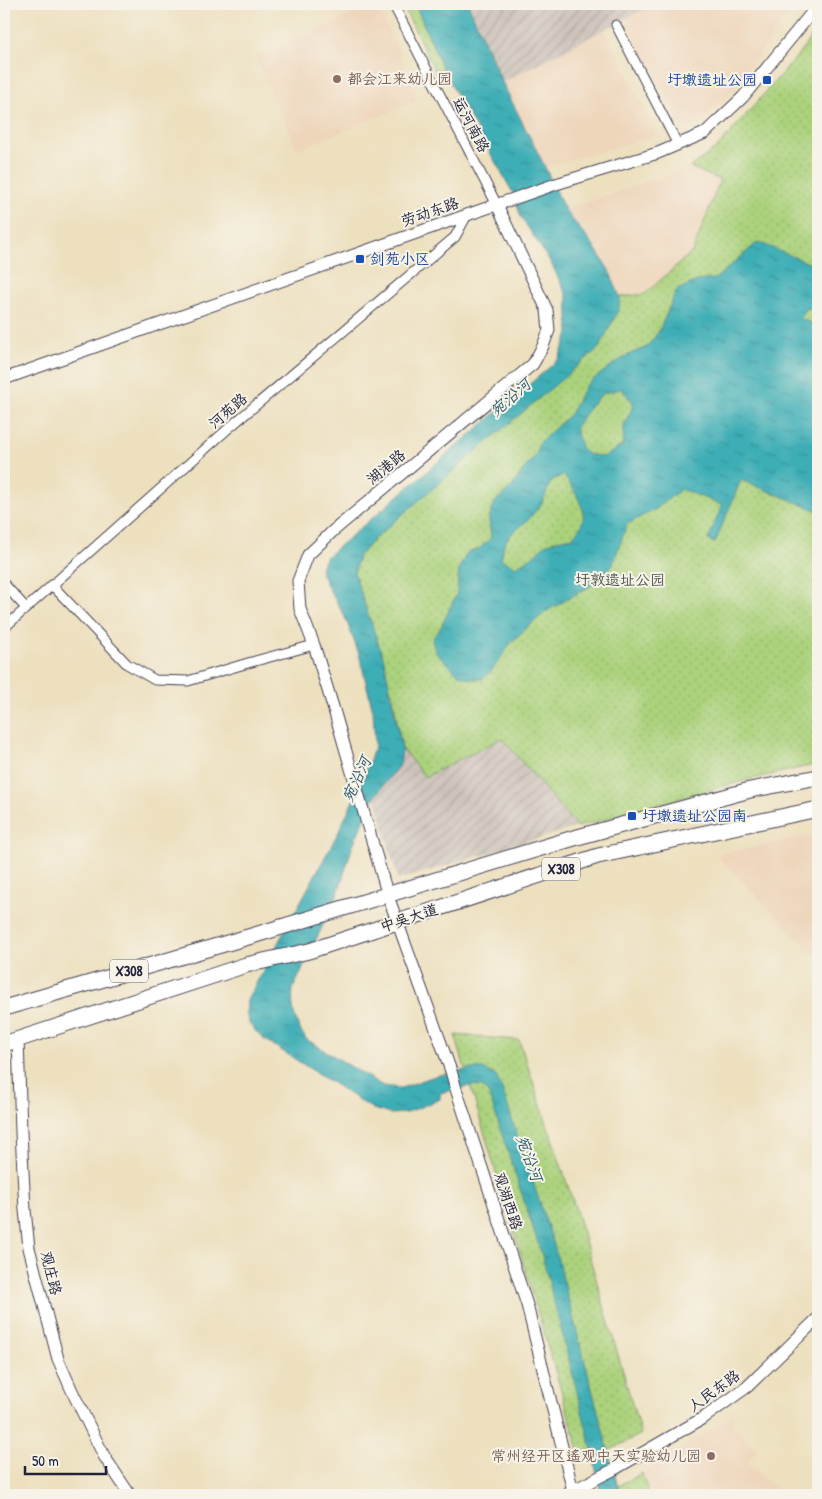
<svg xmlns="http://www.w3.org/2000/svg" width="822" height="1499" font-family="'Patrick Hand','LXGW WenKai TC',sans-serif">
<style>
.built{fill:#eed6bb}
.industrial{fill:url(#industrial-furrows)}
.grass{fill:url(#grass-dots);stroke:#667a5c}
.water{fill:url(#water-ripples);stroke:#306878;fill-rule:evenodd}
.lines{fill:none;stroke-linecap:round;stroke-linejoin:round}
.minor-casing{stroke:#403e4f;stroke-width:11}
.tertiary-casing{stroke:#403e4f;stroke-width:13}
.primary-casing{stroke:#403e4f;stroke-width:17}
.minor{stroke:#fff;stroke-width:9}
.tertiary{stroke:#fff;stroke-width:11}
.primary{stroke:#fff;stroke-width:15}
.education-dot{fill:#8d6e63;stroke:#f7f3e8;stroke-width:2}
.transit-dot{fill:#1a4fb4;stroke:#f7f3e8;stroke-width:2}
.labels{text-anchor:middle;stroke-width:4;stroke-linejoin:round;paint-order:stroke}
.shield{fill:#f7f3e8;stroke:#62616f;stroke-width:1}
.shield-label{font-size:14px;font-weight:bold;fill:#22223b}
.education-label{font-size:15px;fill:#785e54;stroke:#f7f3e8;text-anchor:start}
.transit-label{font-size:15px;fill:#164399;stroke:#f7f3e8;text-anchor:start}
.street-label{font-size:15px;fill:#22223b;stroke:#f7f3e8}
.park-label{font-size:15px;fill:#4b574e;stroke:#f7f3e8}
.water-label{font-size:16px;font-style:italic;fill:#2d5a6c;stroke:#f7f3e8}
</style>
<defs>
<pattern id="industrial-furrows" width="10" height="10" patternUnits="userSpaceOnUse" patternTransform="scale(1.25)"><rect width="10" height="10" fill="#ccc2b9"/><path d="M-1 1l2-2M0 10L10 0M9 11l2-2" fill="none" stroke="#afa6a0"/></pattern>
<pattern id="grass-dots" width="8" height="8" patternUnits="userSpaceOnUse" patternTransform="scale(1.25)"><rect width="8" height="8" fill="#abd27c"/><path d="M2 2h.1M6 6h.1" fill="none" stroke="#93b46c" stroke-width="1.8" stroke-linecap="round"/></pattern>
<pattern id="water-ripples" width="26" height="14" patternUnits="userSpaceOnUse" patternTransform="scale(1.25)"><rect width="26" height="14" fill="#3daeb6"/><path d="M2 4q2-2 4 0t4 0M15 11q2-2 4 0t4 0" fill="none" stroke="#338d95"/></pattern>
</defs>
<rect width="100%" height="100%" fill="#f7f3e8"/>
<filter id="ink" filterUnits="userSpaceOnUse"><feTurbulence type="fractalNoise" baseFrequency=".02" numOctaves="2"/><feDisplacementMap in="SourceGraphic" scale="10" xChannelSelector="R" yChannelSelector="G"/><feConvolveMatrix kernelMatrix="1 2 1 2 8 2 1 2 1" color-interpolation-filters="sRGB"/></filter>
<filter id="wash" filterUnits="userSpaceOnUse"><feTurbulence type="fractalNoise" baseFrequency=".0096" numOctaves="4" result="noise"/><feDisplacementMap in="SourceGraphic" scale="20" xChannelSelector="R" yChannelSelector="G"/><feGaussianBlur stdDeviation="1.12" result="paint"/><feColorMatrix in="noise" values="0 0 0 0 0 0 0 0 0 0 0 0 0 0 0 0 0 1.4 0 .05"/><feComposite in="paint" operator="in"/></filter>
<g filter="url(#wash)">
<rect width="100%" height="100%" fill="#ede0bf"/>
<!-- built -->
<g class="built">
<polygon points="376,4 396,44 417,101 297,150 255,57"/>
<polygon points="652,4 722,4 730,10 735,4 796,4 731,94 693,127 684,126 678,121 625,19"/>
<polygon points="604,29 655,129 655,134 651,137 545,167 502,82"/>
<polygon points="690,167 720,180 693,251 645,294 620,297 609,270 595,248 565,210"/>
<polygon points="818,834 818,959 716,855"/>
<polygon points="732,1416 734,1419 731,1423 758,1450 747,1461 774,1488 766,1495 649,1495 642,1473"/>
</g>
<!-- industrial -->
<g class="industrial">
<polygon points="468,4 652,4 625,19 502,82"/>
<polygon points="502,738 577,827 398,880 375,796 392,774 402,749 425,777"/>
</g>
<!-- grass -->
<g class="grass">
<polygon points="402,4 415,4 445,74 438,77"/>
<polygon points="818,27 818,764 743,781 577,827 502,738 425,777 402,749 393,697 354,573 358,557 373,540 589,337 586,294 620,297 645,294 693,251 720,180 690,167 717,148 799,54"/>
<polygon points="455,1035 519,1040 576,1210 641,1434 593,1459 581,1457"/>
<polygon points="642,1473 649,1495 601,1495"/>
</g>
<!-- water -->
<g class="water">
<path d="M415 4H468L502 82 545 167 565 210 595 248 609 270 620 297 619 309 599 348 486 443 373 540 358 557 354 573 384 660 402 750 400 764 375 796 353 845 338 893 293 989C291 1008 295 1023 306 1039L383 1086 401 1088 435 1076 470 1069H483L496 1076 503 1092 554 1245 620 1495H601L592 1450 542 1255 489 1095 484 1088 474 1085 440 1093V1099L406 1113 390 1114 373 1109 262 1038C248 1023 245 1021 247 1000L338 833 364 777 375 745 373 711 359 654 345 617 329 589 320 570 325 558 558 360 569 333 567 296 551 263 521 217 513 193 445 74Z"/>
<path d="M758 242 818 267V291L811 309 806 308 801 319 812 323 818 310V511L741 480 715 543 708 540 722 505 681 489 656 509 627 524 613 564 603 576 592 585 550 609 525 629 510 644 493 669 483 679H471L458 674 435 651 432 639 440 629 457 593 459 568 467 553 479 549 491 538 489 519 495 502 512 487 523 470 536 455 539 443 570 414 586 385 611 366 630 354 647 347 659 331 677 290 697 281 715 279ZM621 389 633 402 631 411 624 425 623 445 604 457 587 454 581 447 575 427 589 408 603 393ZM563 475C572 486 588 509 582 523 581 528 575 533 573 537L557 540 546 544 532 557 516 567 501 559 504 544 511 534 529 519 542 503 551 481Z"/>
</g>
</g>
<g filter="url(#ink)">
<g class="lines">
<defs>
<g id="minor">
<polyline points="393,4 497,205"/>
<polyline points="616,25 678,145"/>
<polyline points="4,584 26,608"/>
<polyline points="52,585 127,664 155,680 188,681 248,663 314,645"/>
<polyline points="4,628 230,427 455,237 467,215"/>
</g>
<g id="tertiary">
<polyline points="497,205 547,310 549,330 543,346 533,364 333,531 308,555 298,581 300,609 314,645 334,710 388,896 451,1071 456,1089 527,1305 574,1495"/>
<polyline points="4,379 467,215 556,184 658,153 705,133 743,97 818,5"/>
<polyline points="18,1039 21,1132 25,1210 29,1248 58,1359 73,1393 104,1456 130,1495"/>
<polyline points="564,1495 613,1470 705,1417 747,1387 818,1318"/>
</g>
<g id="primary">
<polyline points="4,1008 255,935 574,838 750,790 818,777"/>
<polyline points="4,1044 246,965 309,951 598,856 818,809"/>
</g>
</defs>
<!-- minor casing -->
<use href="#minor" class="minor-casing"/>
<!-- tertiary casing -->
<use href="#tertiary" class="tertiary-casing"/>
<!-- primary casing -->
<use href="#primary" class="primary-casing"/>
<!-- minor -->
<use href="#minor" class="minor"/>
<!-- tertiary -->
<use href="#tertiary" class="tertiary"/>
<!-- primary -->
<use href="#primary" class="primary"/>
</g>
</g>
<!-- markers -->
<g class="education-dot">
<circle cx="337" cy="79" r="5"/>
<circle cx="711" cy="1456" r="5"/>
</g>
<g class="transit-dot">
<rect x="762" y="75" width="10" height="10" rx="2.5"/>
<rect x="355" y="254" width="10" height="10" rx="2.5"/>
<rect x="627" y="811" width="10" height="10" rx="2.5"/>
</g>
<g class="labels">
<!-- shield labels -->
<g class="shield">
<rect x="542" y="857.5" width="38" height="23" rx="4"/>
<rect x="110" y="959.5" width="38" height="23" rx="4"/>
</g>
<g class="shield-label">
<text x="561" y="874">X308</text>
<text x="129" y="976">X308</text>
</g>
<!-- education labels -->
<g class="education-label">
<text x="347" y="84">都会江来幼儿园</text>
<text x="701" y="1461" text-anchor="end">常州经开区遥观中天实验幼儿园</text>
</g>
<!-- transit labels -->
<g class="transit-label">
<text x="757" y="85" text-anchor="end">圩墩遗址公园</text>
<text x="370" y="264">剑苑小区</text>
<text x="642" y="821">圩墩遗址公园南</text>
</g>
<!-- street labels -->
<g class="street-label">
<text transform="translate(471 125) rotate(62)" y="5">运河南路</text>
<text transform="translate(430 212) rotate(-19)" y="5">劳动东路</text>
<text transform="translate(228 411) rotate(-41)" y="5">河苑路</text>
<text transform="translate(386 467) rotate(-40)" y="5">湖港路</text>
<text transform="translate(409 918) rotate(-18)" y="5">中吴大道</text>
<text transform="translate(508 1201) rotate(72)" y="5">观湖西路</text>
<text transform="translate(51 1273) rotate(76)" y="5">观庄路</text>
<text transform="translate(714 1391) rotate(-36)" y="5">人民东路</text>
</g>
<!-- park labels -->
<g class="park-label">
<text x="620" y="585">圩敦遗址公园</text>
</g>
<!-- water labels -->
<g class="water-label">
<text transform="translate(510 397) rotate(-41)" y="6">宛沿河</text>
<text transform="translate(356 779) rotate(-65)" y="6">宛沿河</text>
<text transform="translate(530 1158) rotate(70)" y="6">宛沿河</text>
</g>
</g>
<!-- margin -->
<rect width="822" height="1499" fill="none" stroke="#f7f3e8" stroke-width="20"/>
<!-- scale -->
<path d="M25 1466v8h81v-8" fill="none" stroke="#22223b" stroke-width="2.5"/>
<text x="32" y="1466" font-size="15" fill="#22223b" stroke="#f7f3e8" stroke-width="4" paint-order="stroke">50 m</text>
</svg>
